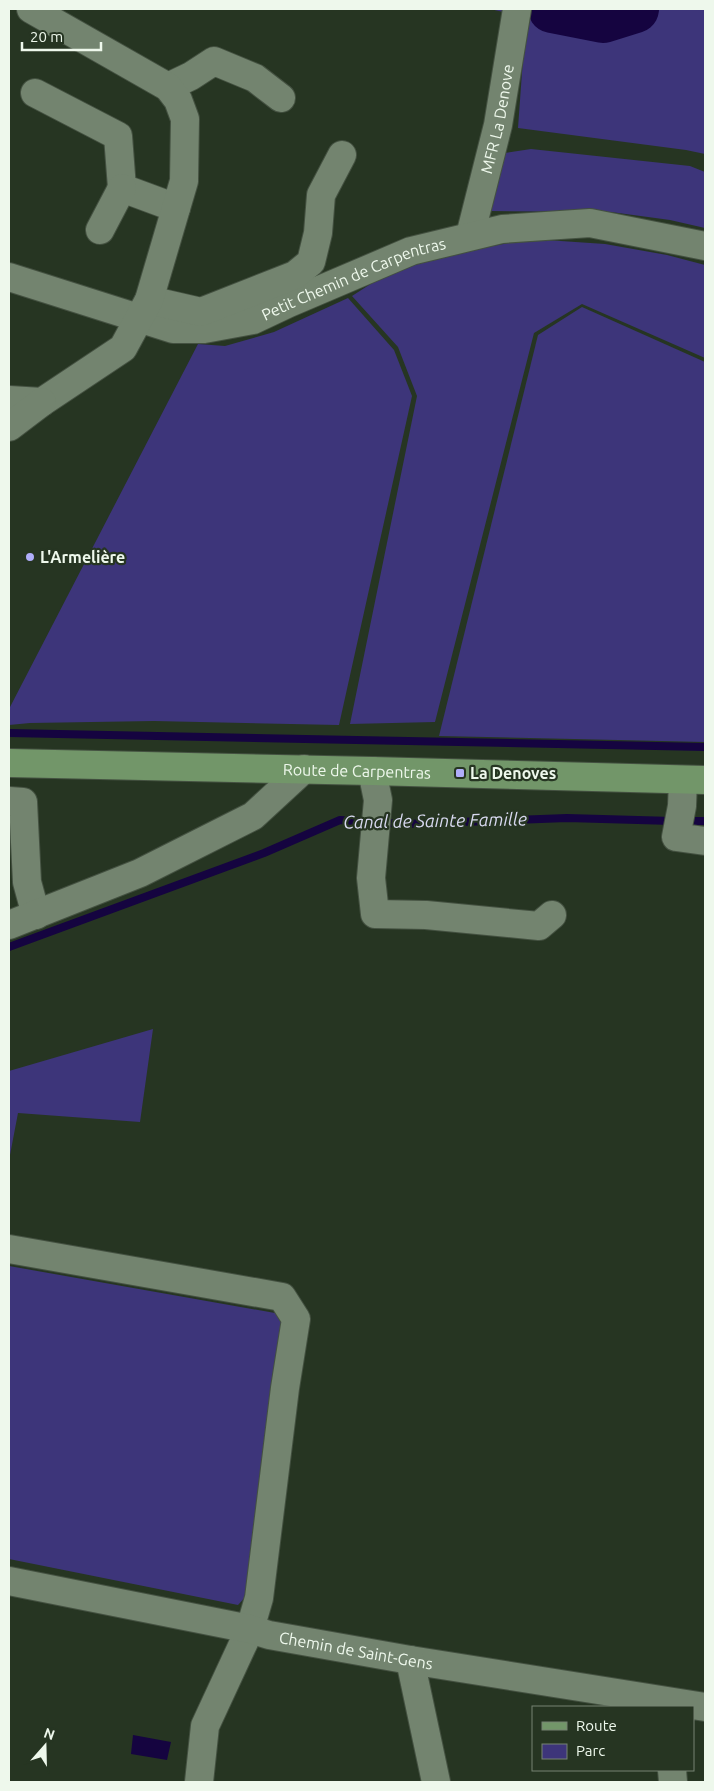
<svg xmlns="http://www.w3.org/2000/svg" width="714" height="1791" font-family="Ubuntu,sans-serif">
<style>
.green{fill:#3d357a}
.water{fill:#150440}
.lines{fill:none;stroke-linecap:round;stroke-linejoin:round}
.stream{stroke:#150440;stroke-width:8}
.river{stroke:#150440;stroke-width:48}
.minor-casing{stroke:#445141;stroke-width:30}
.major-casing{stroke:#445141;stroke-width:30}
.minor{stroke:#73846f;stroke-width:28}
.major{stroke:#729669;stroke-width:28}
.poi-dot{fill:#b0aefa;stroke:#263522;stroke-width:2}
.labels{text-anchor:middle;stroke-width:4.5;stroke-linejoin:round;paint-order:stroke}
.street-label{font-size:16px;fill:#eef8ec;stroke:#263522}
.poi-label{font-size:16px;font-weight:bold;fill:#eef8ec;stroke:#263522;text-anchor:start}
.water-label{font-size:18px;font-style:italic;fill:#d8d9f0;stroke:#263522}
</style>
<rect width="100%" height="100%" fill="#263522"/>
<!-- green -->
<g class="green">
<polygon points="490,9 705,9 705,154 686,150 518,128 526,17"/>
<polygon points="531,149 690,166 705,172 705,228 670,220 611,212 491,211 498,154"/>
<polygon points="531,239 605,244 667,255 705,265 705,358 582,304 534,333 435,722 350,724 417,396 398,347 352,296 383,276 444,255"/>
<polygon points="348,298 394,350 412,396 339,725 154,721 30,723 9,725 9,709 198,344 225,346 274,332"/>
<polygon points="582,307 705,362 705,742 439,736 538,335"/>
<polygon points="153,1029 140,1122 18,1113 10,1155 9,1155 9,1071"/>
<polygon points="9,1266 275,1313 284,1323 247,1595 238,1605 9,1559"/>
</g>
<!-- water -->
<polygon class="water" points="133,1735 171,1742 167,1760 131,1754"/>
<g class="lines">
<!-- stream -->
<g class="stream">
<polyline points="9,733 705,747"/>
<polyline points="685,821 705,821"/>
<polyline points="9,947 264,853 340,820 406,824 567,818 673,821"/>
</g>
<!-- river -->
<polyline class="river" points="552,9 603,19 635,9"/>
<defs>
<g id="minor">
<polyline points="168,87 191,76 214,61 255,78 281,98"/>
<polyline points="35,93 118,136 122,188 176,208"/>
<path id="s1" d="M472 228 498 125 517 9"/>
<polyline points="100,230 122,188"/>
<path id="s2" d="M9 277 173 329H204L253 320 289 303 411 251 502 229 590 223 705 246"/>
<polyline points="149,300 201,312 295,275 311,262 318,233 321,195 342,155"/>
<polyline points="9,400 42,402 123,348 149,300 184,181 185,119 178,100 168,87 31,9"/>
<polyline points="9,427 42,402"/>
<polyline points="372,771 378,800 371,878 375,914 426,915 539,926 552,915"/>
<polyline points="683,780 682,806 676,837 705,841"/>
<polyline points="9,801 23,802 27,882 36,915"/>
<polyline points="9,925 140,873 253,816 304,769"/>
<polyline points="9,1249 282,1297 296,1319 285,1388 259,1598 250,1629 205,1726 199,1782"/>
<path id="s3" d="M9 1581 250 1629 269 1635 410 1660 705 1707"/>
<polyline points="410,1660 436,1782"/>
<polyline points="672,1770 673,1782"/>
</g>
<g id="major">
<path id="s4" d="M9 763 372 771 705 780"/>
</g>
</defs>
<!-- minor casing -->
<use href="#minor" class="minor-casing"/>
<!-- major casing -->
<use href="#major" class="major-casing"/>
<!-- minor -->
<use href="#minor" class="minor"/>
<!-- major -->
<use href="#major" class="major"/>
</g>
<!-- markers -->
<g class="poi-dot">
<circle cx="30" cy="557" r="5"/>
<rect x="455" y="768" width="10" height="10" rx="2.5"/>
</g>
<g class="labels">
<!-- street labels -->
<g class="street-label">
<text dy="6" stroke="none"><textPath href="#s1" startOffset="112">MFR La Denove</textPath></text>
<text dy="6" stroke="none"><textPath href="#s2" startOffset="362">Petit Chemin de Carpentras</textPath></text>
<text dy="6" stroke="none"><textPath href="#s4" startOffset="348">Route de Carpentras</textPath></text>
<text dy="6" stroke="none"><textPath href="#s3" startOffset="354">Chemin de Saint-Gens</textPath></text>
</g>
<!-- poi labels -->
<g class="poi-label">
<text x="40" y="563">L'Armelière</text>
<text x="470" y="779">La Denoves</text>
</g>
<!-- water labels -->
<g class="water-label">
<text transform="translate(435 821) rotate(-1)" y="6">Canal de Sainte Famille</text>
</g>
</g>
<!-- border -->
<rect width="714" height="1791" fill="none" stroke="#eef8ec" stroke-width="20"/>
<!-- legend -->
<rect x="532" y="1706" width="162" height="65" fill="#263522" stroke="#768373"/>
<rect x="542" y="1722" width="25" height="8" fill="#729669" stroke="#768373"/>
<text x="576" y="1731" font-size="15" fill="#eef8ec">Route</text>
<rect x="542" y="1744" width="25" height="15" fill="#3d357a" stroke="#768373"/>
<text x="576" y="1756" font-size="15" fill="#eef8ec">Parc</text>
<!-- north arrow -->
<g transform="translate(45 1746) rotate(20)" stroke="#263522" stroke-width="4" paint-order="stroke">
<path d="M0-4L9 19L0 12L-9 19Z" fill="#eef8ec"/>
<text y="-8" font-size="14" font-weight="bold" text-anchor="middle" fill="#eef8ec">N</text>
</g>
<!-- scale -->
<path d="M22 42v8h79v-8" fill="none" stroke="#eef8ec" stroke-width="2.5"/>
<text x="30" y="42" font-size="15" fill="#eef8ec" stroke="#263522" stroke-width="4" paint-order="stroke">20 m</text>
</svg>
